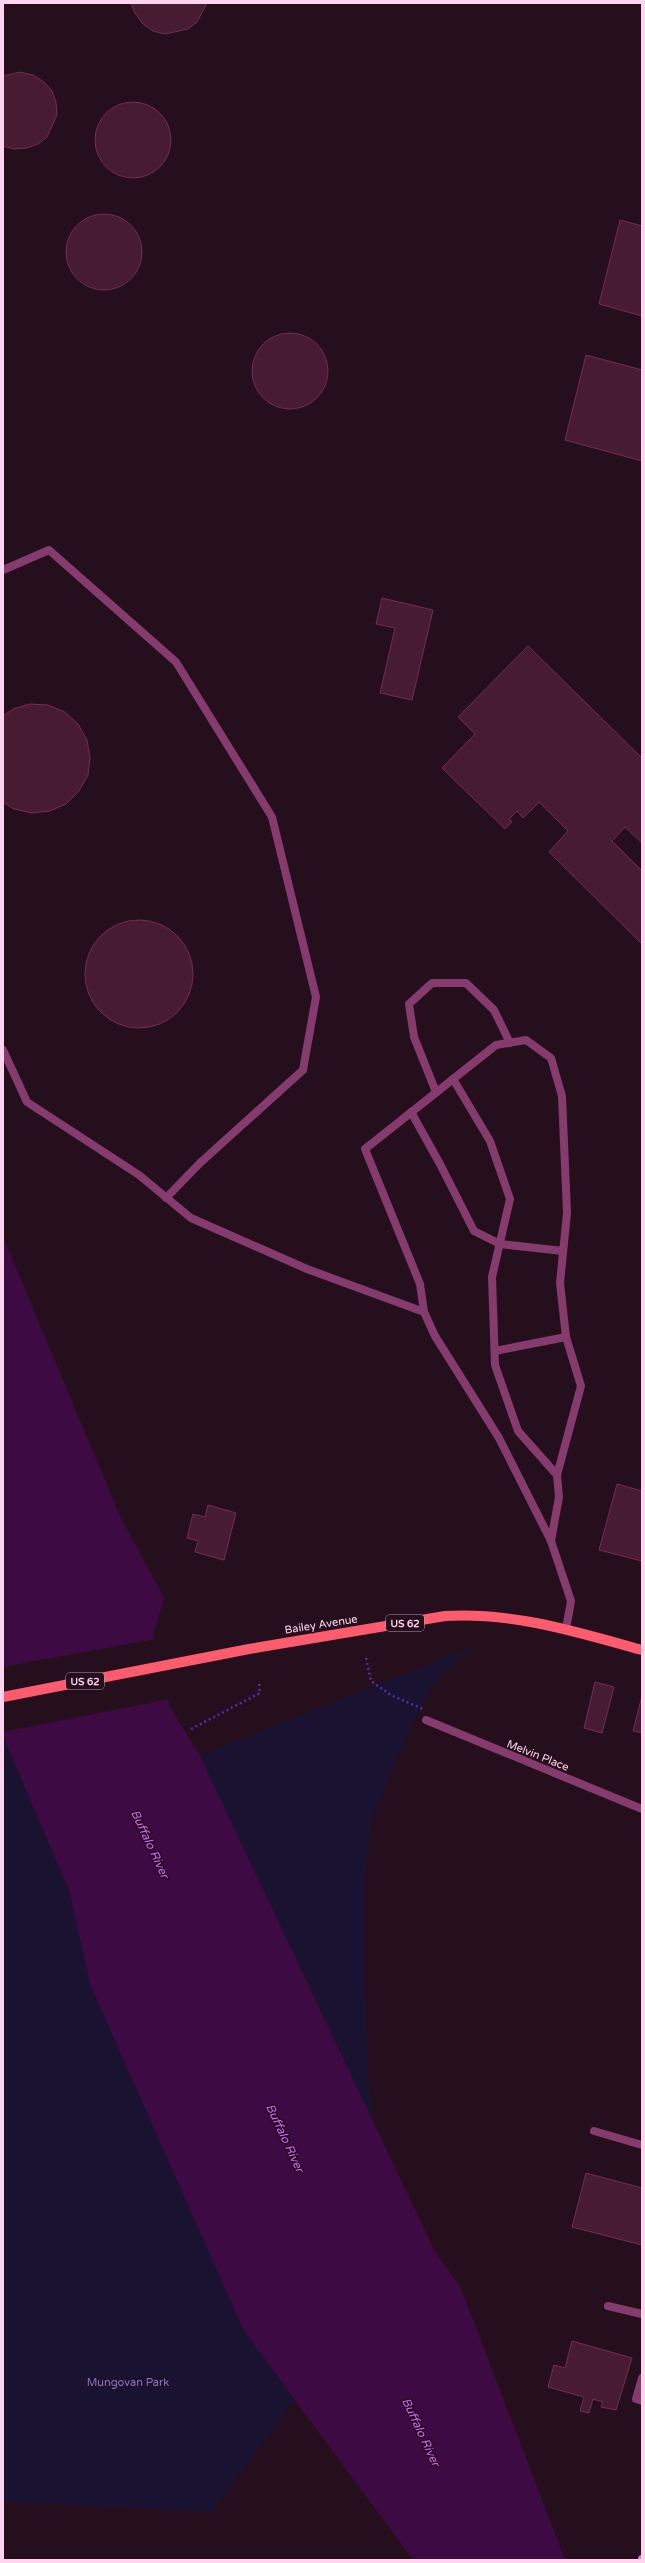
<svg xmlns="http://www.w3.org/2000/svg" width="645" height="2563" font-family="'Varela Round',sans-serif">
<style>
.green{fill:#191230}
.water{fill:#3e0a44}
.pier{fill:#260f1c}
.building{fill:#471b32;stroke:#732d53}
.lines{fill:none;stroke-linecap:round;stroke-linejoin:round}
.path{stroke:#4c30b7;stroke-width:2.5;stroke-dasharray:2 3;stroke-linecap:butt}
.lane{stroke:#853b6e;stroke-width:8}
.street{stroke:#853b6e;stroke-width:8}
.secondary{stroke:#fe6cd4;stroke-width:8}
.primary{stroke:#fe5c6e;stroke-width:10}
.labels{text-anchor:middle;stroke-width:3;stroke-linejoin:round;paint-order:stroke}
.shield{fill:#260f1c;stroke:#be99b0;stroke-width:1}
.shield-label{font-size:10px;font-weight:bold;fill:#ffd4ef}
.street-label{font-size:11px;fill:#ffd4ef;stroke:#260f1c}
.park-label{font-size:11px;fill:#7a78e4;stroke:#260f1c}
.water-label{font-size:12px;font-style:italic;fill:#d463fe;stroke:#260f1c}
</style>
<rect width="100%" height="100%" fill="#260f1c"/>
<!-- green -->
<g class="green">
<polygon points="474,1647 442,1674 429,1691 414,1719 372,1818 365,1883 365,1971 369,2083 374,2122 200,1756"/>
<polygon points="3,1736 69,1890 90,1984 244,2331 295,2400 212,2512 3,2502"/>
</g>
<!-- water -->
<polygon class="water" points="3,1237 120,1516 164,1598 153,1635 170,1707 200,1756 435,2252 460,2286 565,2560 413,2560 244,2331 90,1984 69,1890 3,1736"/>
<!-- pier -->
<polygon class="pier" points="156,1639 170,1699 3,1732 3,1667"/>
<!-- building -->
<g class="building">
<polygon points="131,3 207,3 197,22 188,29 165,34 153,31 143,24 135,13"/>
<polygon points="20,72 33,75 44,82 52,91 56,102 57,115 47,137 38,144 27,148 14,149 3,146 3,76"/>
<circle cx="133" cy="140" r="38"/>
<circle cx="104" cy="252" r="38"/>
<polygon points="620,220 642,226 642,316 599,304"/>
<circle cx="290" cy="371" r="38"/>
<polygon points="586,355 642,370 642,461 565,440"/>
<polygon points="382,598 433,610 412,700 380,693 395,628 376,624"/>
<polygon points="528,646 642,758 642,843 625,827 612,841 642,871 642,944 549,852 568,831 539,802 523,818 517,811 509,819 512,822 505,829 442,768 475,734 458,717"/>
<polygon points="30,704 48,705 65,712 78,724 87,740 90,757 88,775 79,791 66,804 50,811 32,813 14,809 3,802 3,716 13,709"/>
<circle cx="139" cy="974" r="54"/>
<polygon points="617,1484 642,1491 642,1561 599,1550"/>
<polygon points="208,1505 236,1513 224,1560 195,1552 198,1541 187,1538 193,1514 205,1517"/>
<polygon points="595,1682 614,1687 602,1733 584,1728"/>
<polygon points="642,1696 642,1733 633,1731"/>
<polygon points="586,2173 642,2188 642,2245 572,2227"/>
<polygon points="572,2341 632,2358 616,2410 601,2407 603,2402 593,2399 589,2413 580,2411 584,2397 548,2387 554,2365 565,2368"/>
</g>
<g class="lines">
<!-- path -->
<g class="path">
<polyline points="366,1658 371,1681 391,1695 423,1709"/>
<polyline points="191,1729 260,1693 259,1681"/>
</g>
<!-- lane -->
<g class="lane">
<polyline points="3,570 49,550 176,662 272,817 316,997 303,1070 200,1163 166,1198"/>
<polyline points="3,1050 27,1102 139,1175 191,1218 307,1269 424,1312 435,1336 499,1438 551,1541 571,1601 566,1629"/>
<polyline points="453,1079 490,1141 510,1199 492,1277 495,1365 518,1431 557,1475"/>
<polyline points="436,1092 414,1037 409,1004 432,983 466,983 494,1010 510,1043"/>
<polyline points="411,1112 440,1164 474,1231 500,1244 563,1251"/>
<polyline points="424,1312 420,1284 365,1149 496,1045 526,1040 551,1058 562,1096 567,1213 560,1283 566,1337 581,1386 557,1475 559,1497 551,1541"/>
<polyline points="495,1351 566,1337"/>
<polyline points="594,2131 642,2145"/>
<polyline points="608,2306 642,2314"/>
<polyline points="642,2378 636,2399 642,2401"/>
</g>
<!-- street -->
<polyline class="street" points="426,1720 642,1809"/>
<!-- secondary -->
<polyline class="secondary" points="642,2560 642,2559"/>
<!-- primary -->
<path class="primary" d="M3 1697 249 1649 445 1616C514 1612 577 1632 642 1650"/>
</g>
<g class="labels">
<!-- shield labels -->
<g class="shield">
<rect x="386" y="1615" width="38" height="16" rx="3"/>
<rect x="66" y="1673" width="38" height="16" rx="3"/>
</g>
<g class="shield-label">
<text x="405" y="1627">US 62</text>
<text x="85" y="1685">US 62</text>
</g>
<!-- street labels -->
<g class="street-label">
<text transform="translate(321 1624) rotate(-9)" y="4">Bailey Avenue</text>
<text transform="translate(538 1755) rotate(22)" y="4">Melvin Place</text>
</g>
<!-- park labels -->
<g class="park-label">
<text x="128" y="2386">Mungovan Park</text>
</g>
<!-- water labels -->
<g class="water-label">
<text transform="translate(150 1844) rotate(65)" y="4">Buffalo River</text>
<text transform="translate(285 2138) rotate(65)" y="4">Buffalo River</text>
<text transform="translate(421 2432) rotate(65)" y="4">Buffalo River</text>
</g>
</g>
<!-- border -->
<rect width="645" height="2563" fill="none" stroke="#ffd4ef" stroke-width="8"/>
</svg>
